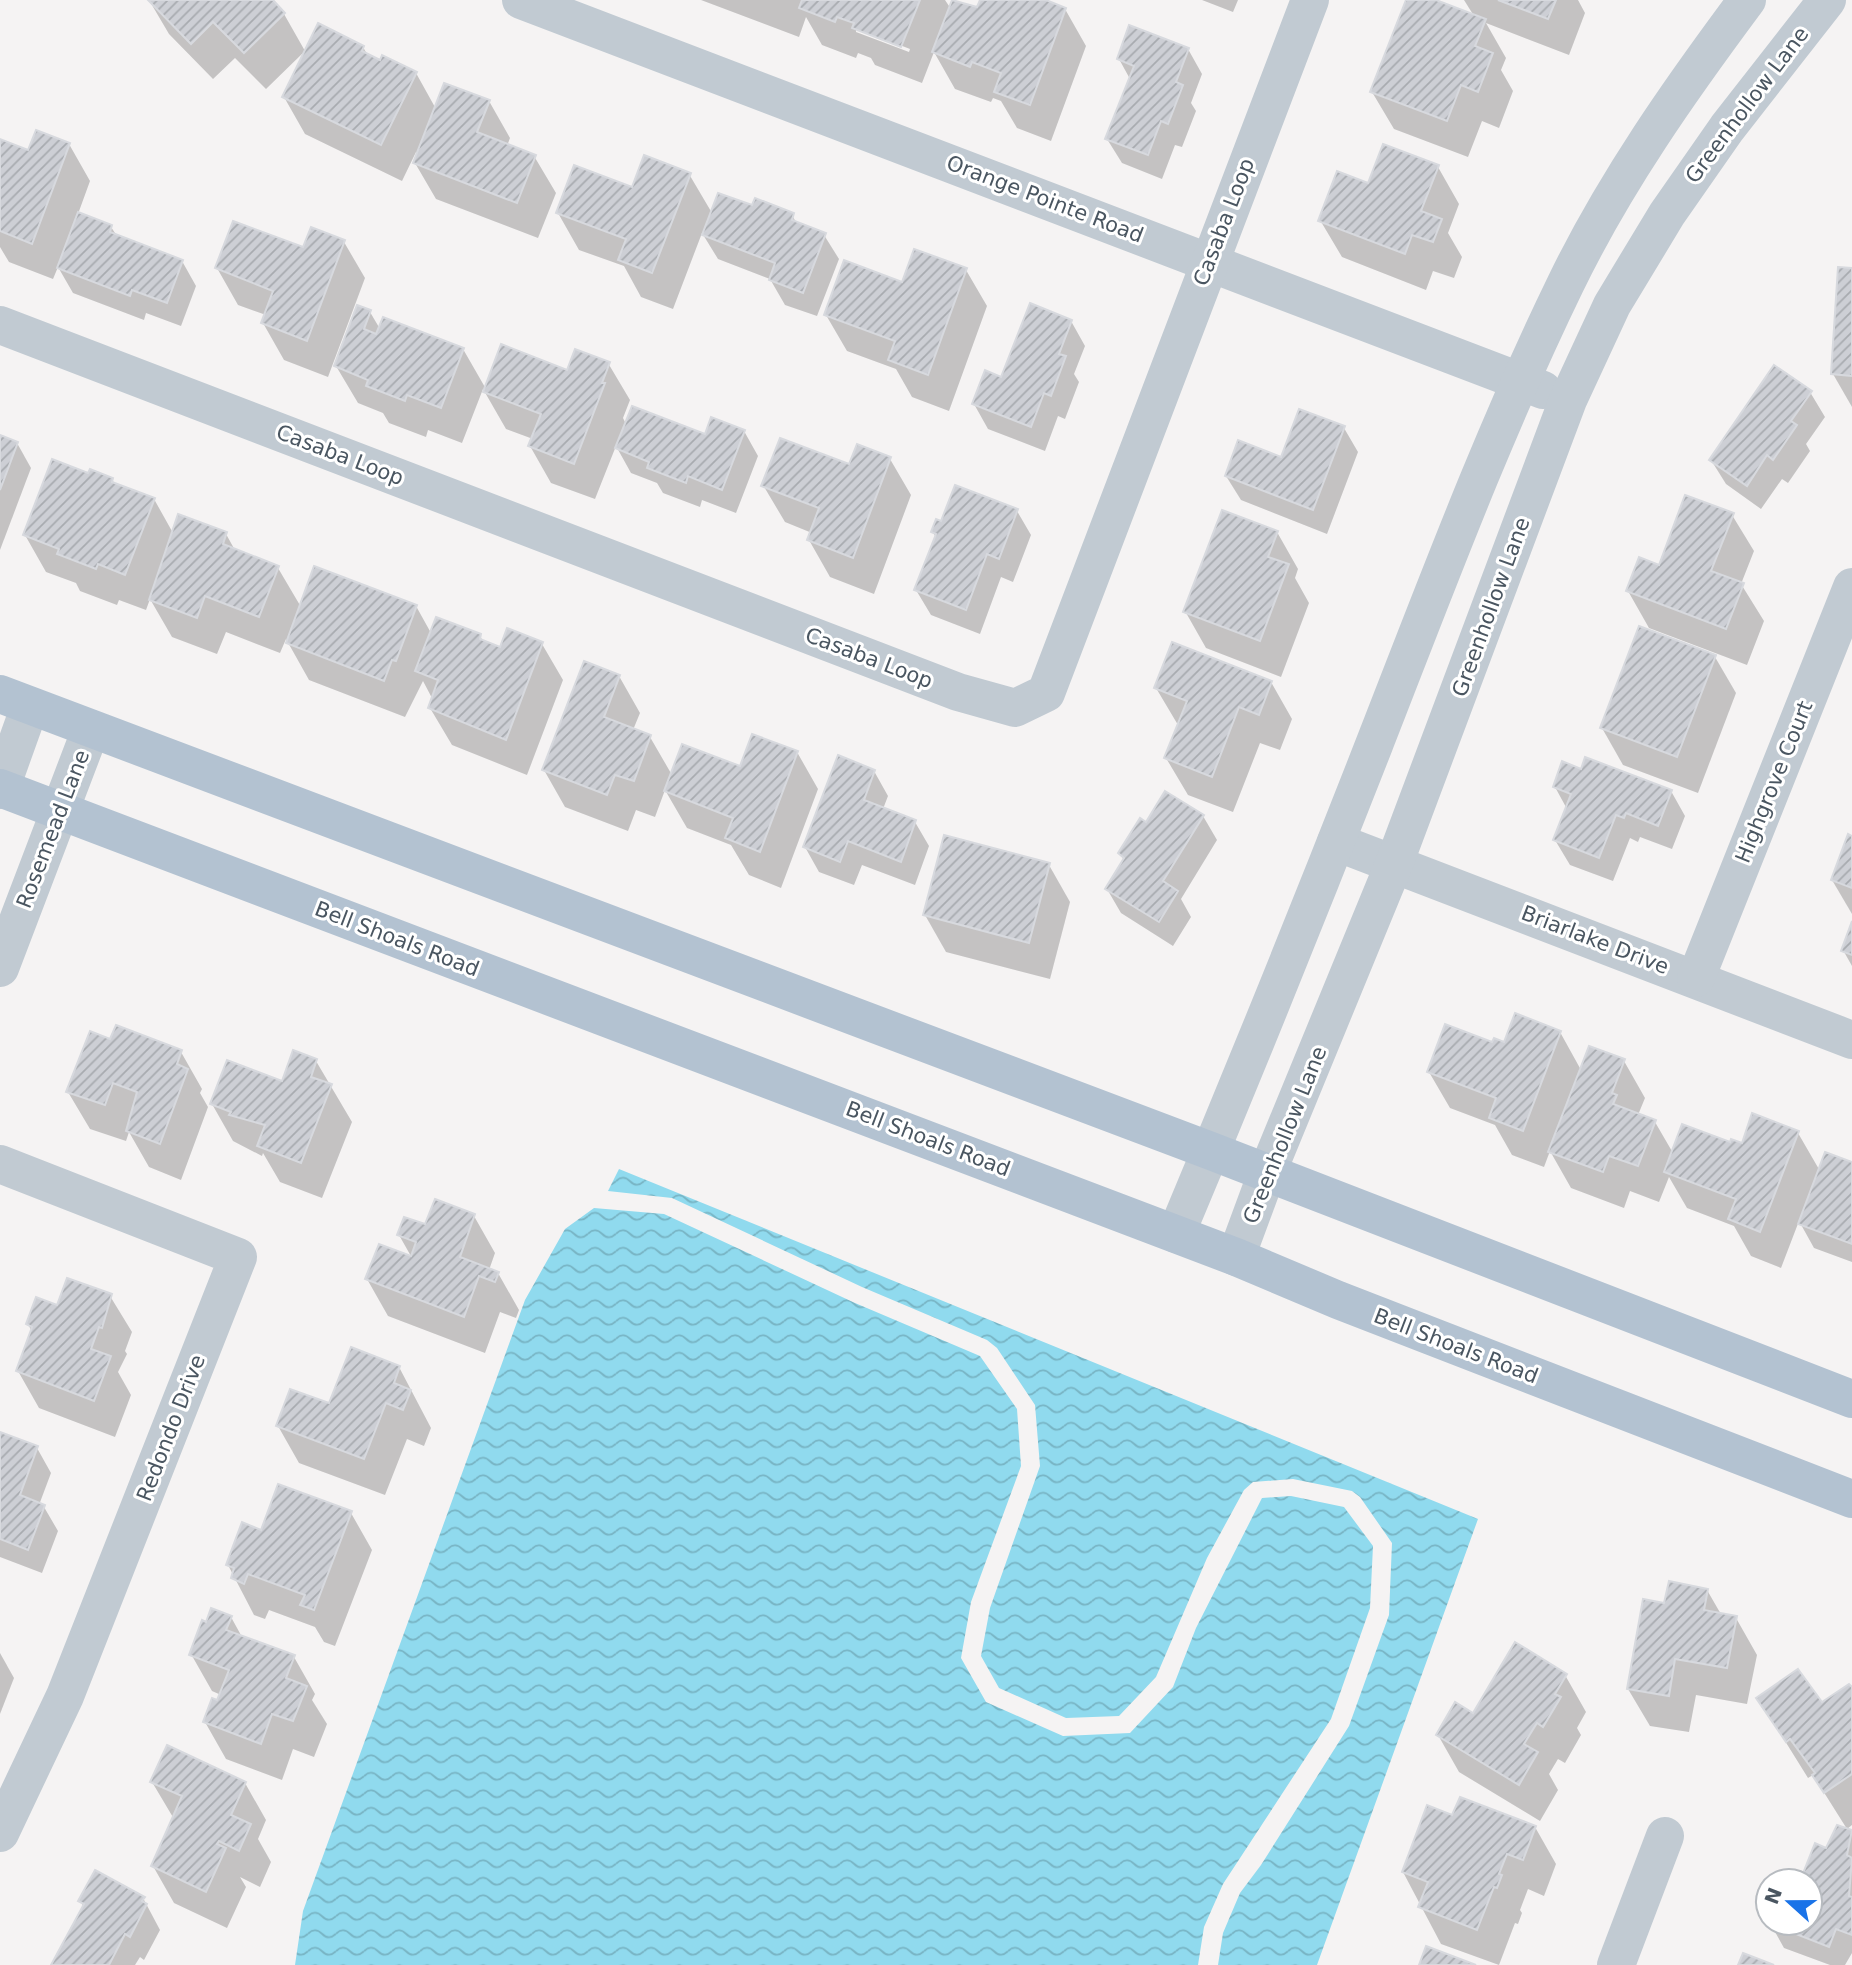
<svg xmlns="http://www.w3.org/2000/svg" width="1852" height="1965" font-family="'DejaVu Sans',sans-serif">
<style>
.water{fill:url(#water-waves)}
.shadow{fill:#0003;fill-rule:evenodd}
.building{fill:url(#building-hatch);stroke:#d7d9de;stroke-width:2}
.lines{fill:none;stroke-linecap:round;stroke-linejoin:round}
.minor{stroke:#c1cad2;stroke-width:38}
.major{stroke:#b3c2d1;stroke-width:38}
.labels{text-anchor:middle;stroke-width:6;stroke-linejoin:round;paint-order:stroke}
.street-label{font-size:21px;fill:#4a5661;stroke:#fff}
</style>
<defs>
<pattern id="water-waves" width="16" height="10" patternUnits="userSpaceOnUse" patternTransform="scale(1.75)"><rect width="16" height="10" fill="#90daee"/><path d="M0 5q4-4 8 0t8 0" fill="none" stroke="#78b4c4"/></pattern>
<pattern id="building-hatch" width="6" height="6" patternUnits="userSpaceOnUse" patternTransform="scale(1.75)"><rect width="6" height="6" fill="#cdcfd5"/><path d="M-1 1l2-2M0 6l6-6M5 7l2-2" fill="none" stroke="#a8abb0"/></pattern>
</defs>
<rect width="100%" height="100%" fill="#f5f3f3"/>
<!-- water -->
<g class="water">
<polygon points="619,1169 1478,1519 1317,1965 1218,1965 1223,1933 1240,1893 1261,1865 1349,1726 1389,1615 1392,1543 1360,1497 1352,1491 1293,1479 1253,1482 1244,1490 1207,1558 1156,1677 1119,1716 1066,1718 999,1688 981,1656 990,1608 1040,1466 1035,1405 997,1348 987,1340 862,1287 672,1198 608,1191"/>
<polygon points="594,1208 664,1214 855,1303 980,1356 1017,1409 1021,1466 971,1602 961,1658 986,1702 1063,1736 1130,1733 1173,1687 1196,1628 1262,1498 1291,1496 1344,1507 1373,1546 1370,1608 1331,1719 1223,1884 1204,1927 1198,1965 295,1965 303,1911 525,1300 565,1229"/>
</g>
<!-- shadow -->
<g class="shadow">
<polygon points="149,0 270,0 284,14 305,51 266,89 235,58 213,79 169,34"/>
<path d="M701 0H945L951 9 954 0 978 9 982 0H1041L1065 9 1086 46 1051 141 1017 128 1001 101 993 98 991 102 955 89 934 52 922 83 875 65 871 58 858 53 856 58 822 45 806 17 799 37ZM856 28 910 49 909 52 856 32Z"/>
<polygon points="1202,0 1238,0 1233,12"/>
<polygon points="1408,0 1431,0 1474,16 1464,0 1578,0 1585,13 1569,55 1486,23 1506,58 1501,70 1513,91 1499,128 1482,121 1468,157 1394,129 1372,92"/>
<polygon points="363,47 368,56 416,73 436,109 489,101 510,138 507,146 534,156 556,193 538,238 436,199 415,163 419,153 416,152 402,181 305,134 284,97"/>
<polygon points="1188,49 1202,74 1191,103 1196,111 1182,147 1175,145 1162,179 1122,163 1107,139 1130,79 1119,59"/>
<polygon points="0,141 29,152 69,144 90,181 78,214 111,227 117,236 182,261 196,286 181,326 146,313 144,320 73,293 58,267 53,279 9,262 0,247"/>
<polygon points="1438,167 1459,204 1448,233 1462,257 1454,278 1433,271 1426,290 1342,257 1320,220 1369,185"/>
<polygon points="689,174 712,213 753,207 792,215 797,224 824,235 839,259 817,316 785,305 770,279 718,259 702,233 673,309 641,297 624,266 579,250 558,213"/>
<polygon points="344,242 365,278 328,377 284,360 263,323 266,315 238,305 217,268"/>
<polygon points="966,270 987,306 949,411 912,397 896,369 847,351 826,315 903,284"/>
<polygon points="1852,270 1852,407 1833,374"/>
<polygon points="370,312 380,329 463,349 486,389 608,363 630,400 623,418 626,424 706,436 744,431 758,456 736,513 702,500 700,507 663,493 657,483 631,473 616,446 595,499 551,483 530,446 533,439 506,429 483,389 462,443 428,430 426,437 389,423 383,413 358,403 336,366"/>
<polygon points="1071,321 1085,346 1074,374 1079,382 1065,419 1058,416 1045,451 988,429 974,404"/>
<polygon points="1810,392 1825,417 1806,444 1810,451 1788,483 1782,479 1761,509 1726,484 1711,460"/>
<polygon points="1344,428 1358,452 1327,534 1241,500 1226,476 1282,459"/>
<polygon points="0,437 17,443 31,468 0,550"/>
<polygon points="890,459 911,495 874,594 830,577 809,540 812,533 785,522 763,485"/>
<polygon points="89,475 112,479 115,485 154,499 173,533 226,534 236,552 278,568 301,607 416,606 431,633 480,636 484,643 501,649 542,644 563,680 527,775 452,745 430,708 433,700 423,681 405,717 309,680 286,639 280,653 226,632 217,654 172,637 150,599 146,610 119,600 117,605 80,591 76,583 46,572 25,535"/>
<polygon points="1017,511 1031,535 1013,582 1001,577 980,634 931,615 916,590 936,538 933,532 942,523"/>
<polygon points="1732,515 1754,551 1741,584 1764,621 1747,665 1649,628 1628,591"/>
<polygon points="1277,532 1298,569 1295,578 1309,603 1281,677 1206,648 1185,611"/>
<polygon points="1715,657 1736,693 1698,793 1623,765 1602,728"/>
<polygon points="619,676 640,713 633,730 650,737 672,775 741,768 797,752 818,789 781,888 749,875 731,845 687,828 665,790 655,817 636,810 628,831 565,807 544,770"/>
<polygon points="1271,682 1292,719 1280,750 1260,743 1233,812 1188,795 1166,758 1178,725 1156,688"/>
<polygon points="874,771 888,796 883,809 915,822 929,846 915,885 862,865 854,885 819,872 805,847"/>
<polygon points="1582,771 1671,791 1685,816 1672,849 1640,837 1638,842 1630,838 1613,881 1570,865 1555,840 1567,809 1555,787"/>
<polygon points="1203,816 1217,840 1181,899 1191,917 1173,946 1121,913 1107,889 1124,861 1120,853 1146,824"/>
<polygon points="1852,837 1852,914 1832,880"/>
<polygon points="1049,865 1070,902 1050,979 946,952 925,915"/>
<polygon points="1852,926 1852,966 1843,950"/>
<polygon points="1560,1032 1581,1070 1624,1061 1645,1098 1638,1115 1655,1122 1673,1153 1743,1145 1798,1133 1820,1171 1852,1164 1852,1262 1814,1248 1799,1221 1781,1268 1751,1256 1734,1226 1687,1208 1669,1177 1659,1202 1630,1191 1624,1208 1571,1188 1550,1151 1544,1167 1512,1155 1495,1125 1450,1108 1429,1072 1493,1044"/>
<polygon points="111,1041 181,1052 202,1089 200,1093 208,1107 181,1180 149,1167 129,1132 126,1141 90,1129 68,1092"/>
<polygon points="316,1061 352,1122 322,1198 280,1182 263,1153 262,1156 233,1141 212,1104 283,1083"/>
<polygon points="474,1216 495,1253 489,1270 498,1273 519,1310 516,1318 500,1312 485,1353 388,1316 367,1279 412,1258 399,1235"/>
<polygon points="110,1296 132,1332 125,1351 127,1354 118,1372 131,1395 115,1437 39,1408 18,1371 32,1332 28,1324"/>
<polygon points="399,1367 431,1428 424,1446 407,1439 385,1495 299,1463 278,1426 330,1405"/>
<polygon points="0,1434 37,1448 51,1473 39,1505 44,1507 58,1531 42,1573 0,1557"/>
<polygon points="351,1513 372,1550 335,1646 324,1642 315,1627 269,1610 265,1619 254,1615 228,1565 262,1532"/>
<polygon points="1707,1590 1722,1616 1736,1618 1757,1655 1747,1704 1696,1695 1689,1732 1650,1726 1628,1689 1666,1605"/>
<polygon points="231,1617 242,1637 294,1657 315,1694 312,1700 327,1724 314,1757 293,1749 282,1780 226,1759 205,1722 221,1695 212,1691 191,1654"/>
<polygon points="0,1653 14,1678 0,1714"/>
<polygon points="1565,1675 1586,1712 1577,1728 1581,1735 1565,1763 1558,1759 1549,1774 1558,1790 1540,1821 1459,1772 1438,1735 1473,1715"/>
<polygon points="1852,1690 1852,1825 1847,1829 1813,1775 1808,1778 1759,1699 1822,1705"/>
<polygon points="152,1782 245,1783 266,1820 258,1839 271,1862 260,1887 240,1877 246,1887 227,1928 174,1903 153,1866 174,1819"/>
<polygon points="1453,1817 1535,1827 1556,1864 1544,1896 1528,1889 1520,1910 1522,1913 1518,1924 1515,1923 1499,1965 1441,1944 1403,1872"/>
<polygon points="1838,1827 1852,1832 1852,1953 1845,1965 1830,1965 1784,1948 1770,1923 1810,1923 1810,1881 1802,1881 1827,1850"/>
<polygon points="143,1898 160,1930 144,1960 140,1957 135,1965 53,1965 84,1907 80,1901"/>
</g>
<!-- building -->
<g class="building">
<polygon points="148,0 273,0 285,13 244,53 213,22 191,44"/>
<polygon points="802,0 920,0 901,47 852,28 854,23 837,17 835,22 799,8"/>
<polygon points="952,0 977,7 980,0 1046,0 1066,8 1030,105 994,92 1001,73 972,62 970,67 932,52"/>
<polygon points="1406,0 1436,0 1486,19 1475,46 1493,53 1478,92 1461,85 1447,121 1370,92"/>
<polygon points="1498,0 1556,0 1548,19"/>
<polygon points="318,23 364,46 362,51 380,60 382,55 417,72 381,145 282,97"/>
<polygon points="1129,25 1189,48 1176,82 1183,85 1168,124 1161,121 1148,155 1105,139 1134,66 1117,59"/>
<polygon points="444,83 490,100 477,132 536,155 517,203 413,163"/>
<polygon points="36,130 70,143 32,244 0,231 0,139 28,150"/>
<polygon points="1383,144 1439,165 1421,211 1442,219 1433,242 1412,235 1405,254 1318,221 1337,171 1368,183"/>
<polygon points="644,155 691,173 652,273 618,260 626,239 556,213 574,165 632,187"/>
<polygon points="718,193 752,205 755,198 794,213 792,220 826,233 803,293 769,280 775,263 702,235"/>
<polygon points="78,212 112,225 110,232 183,260 167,303 132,290 130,296 57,268"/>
<polygon points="233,221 303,247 311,227 345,240 307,341 261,323 273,291 215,268"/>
<polygon points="914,249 967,268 928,375 888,360 895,341 824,315 844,260 902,282"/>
<polygon points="1838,267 1852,268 1852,376 1831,374"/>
<polygon points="1030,303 1072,320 1059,354 1066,356 1051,396 1044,393 1031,427 972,404 985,370 1001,377"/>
<polygon points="357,305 371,310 364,329 376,334 383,317 464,348 441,408 407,395 405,401 366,386 368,380 334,366"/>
<polygon points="501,344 567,370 575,349 610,362 602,383 605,383 574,464 528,446 541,414 483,392"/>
<polygon points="1774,365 1812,391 1791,421 1797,425 1773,460 1767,455 1747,486 1709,460"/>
<polygon points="632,406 705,434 711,417 745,430 722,490 688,476 686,483 647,468 649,462 615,448"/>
<polygon points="1299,409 1345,426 1313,510 1225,476 1238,440 1281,457"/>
<polygon points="0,435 18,442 0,490"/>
<polygon points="780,438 849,464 857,444 891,457 853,558 807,540 819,508 761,486"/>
<polygon points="52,459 88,473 90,469 113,478 112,482 155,498 125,575 98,564 96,569 57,554 59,549 23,535"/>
<polygon points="955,485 1018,509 999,559 987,554 966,610 914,590 936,534 931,532 936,519 941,521"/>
<polygon points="1685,495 1734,513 1711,571 1744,583 1726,629 1626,591 1639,557 1659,565"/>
<polygon points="1222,510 1278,531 1268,557 1289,564 1260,641 1183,612"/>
<polygon points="178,514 227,532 223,544 279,566 259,617 205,596 197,618 149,600"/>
<polygon points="314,566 417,605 396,661 392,660 384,681 286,643"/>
<polygon points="436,617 481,634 480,639 500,647 507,628 543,642 506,740 428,708 438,680 415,671"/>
<polygon points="1639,626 1716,655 1677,757 1600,728"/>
<polygon points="1172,642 1272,681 1259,715 1239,707 1212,777 1164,758 1187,701 1154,688"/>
<polygon points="584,661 620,675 604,717 651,735 634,781 615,775 607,795 542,770"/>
<polygon points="752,734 798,751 760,852 725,838 733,818 664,791 682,744 740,766"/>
<polygon points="838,755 875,770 864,800 916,820 901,862 848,841 840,862 803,847"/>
<polygon points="1585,757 1672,790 1658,826 1626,813 1624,818 1616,815 1599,858 1553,840 1571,794 1553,787 1562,761 1581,769"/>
<polygon points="1165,791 1204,815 1163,881 1178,891 1159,922 1105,889 1124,858 1118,853 1140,818 1146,822"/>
<polygon points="1848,834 1852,836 1852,888 1831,880"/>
<polygon points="944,835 1050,863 1029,943 923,915"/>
<polygon points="1852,921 1852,955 1841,951"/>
<polygon points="1515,1013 1561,1031 1523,1131 1489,1118 1496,1098 1427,1072 1445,1024 1492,1042 1494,1038 1504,1042"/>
<polygon points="116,1025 182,1050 177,1064 188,1069 160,1144 126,1131 137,1092 113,1083 105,1105 66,1092 90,1031 110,1039"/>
<polygon points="1589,1046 1625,1059 1612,1093 1617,1095 1613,1104 1656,1120 1638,1166 1609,1156 1603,1172 1548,1152"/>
<polygon points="293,1050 317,1059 311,1077 332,1084 301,1163 257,1146 265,1125 229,1115 231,1112 210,1104 227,1060 282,1081"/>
<polygon points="1752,1113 1799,1131 1760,1232 1728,1219 1736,1199 1664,1172 1682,1124 1730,1142 1731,1139 1742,1143"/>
<polygon points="1825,1152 1852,1162 1852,1244 1798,1224"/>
<polygon points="435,1199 475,1214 460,1257 499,1272 495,1282 479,1276 464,1317 365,1279 379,1244 411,1256 416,1242 397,1235 404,1217 425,1224"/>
<polygon points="67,1278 112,1294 102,1328 99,1327 91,1349 111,1356 94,1401 16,1371 32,1327 26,1324 36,1297 57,1305"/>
<polygon points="351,1347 400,1366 394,1383 411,1390 403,1410 386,1403 364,1459 276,1426 290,1389 329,1403"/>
<polygon points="0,1432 38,1446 20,1495 45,1505 28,1550 0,1539"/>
<polygon points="278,1484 352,1511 314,1610 300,1605 305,1595 248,1574 244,1584 231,1578 234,1568 226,1565 242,1522 261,1530"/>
<polygon points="1669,1581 1708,1589 1704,1610 1737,1616 1727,1668 1675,1659 1669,1696 1627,1689 1643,1599 1664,1603"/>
<polygon points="211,1608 232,1616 226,1630 295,1655 286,1678 307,1686 293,1721 272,1714 261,1744 203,1722 212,1698 217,1700 229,1670 189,1655 202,1620 206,1622"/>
<polygon points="1515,1642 1567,1674 1555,1694 1561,1697 1543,1727 1537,1723 1524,1744 1538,1752 1519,1785 1436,1735 1455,1702 1473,1713"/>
<polygon points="1798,1669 1822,1702 1849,1684 1852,1687 1852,1774 1824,1793 1812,1775 1815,1773 1790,1739 1786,1742 1756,1698"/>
<polygon points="167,1745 246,1782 231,1815 251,1824 239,1851 219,1841 217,1844 226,1848 206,1892 151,1866 182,1796 150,1782"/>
<polygon points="1460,1797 1536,1826 1523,1860 1507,1854 1499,1874 1502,1875 1497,1888 1494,1887 1477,1930 1418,1907 1428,1882 1402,1872 1427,1805 1452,1815"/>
<polygon points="1837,1825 1852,1830 1847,1855 1852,1858 1849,1896 1852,1897 1852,1935 1836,1929 1829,1947 1768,1923 1810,1923 1810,1881 1800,1881 1815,1843 1826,1848"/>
<polygon points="95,1870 145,1897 142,1901 147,1904 130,1937 125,1934 109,1965 51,1965 84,1904 78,1901"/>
<polygon points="1426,1946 1476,1965 1419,1965"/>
<polygon points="1743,1953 1774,1965 1738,1965"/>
</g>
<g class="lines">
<!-- minor -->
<g class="minor">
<polyline points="521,0 1543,390"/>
<polyline points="0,325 958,692 1015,708 1046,693 1310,0"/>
<polyline points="0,790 30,706"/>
<polyline points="1336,842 1852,1040"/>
<polyline points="0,968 91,729"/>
<polyline points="1696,978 1852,587"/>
<polyline points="0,1164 238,1257 65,1696 0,1833"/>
<path d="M1176 1234C1244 1072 1310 909 1374 745 1435 589 1493 433 1566 283 1615 182 1680 90 1747 0"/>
<polyline points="1236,1257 1267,1173 1394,864 1568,400 1612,305 1667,214 1727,128 1827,0"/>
<polyline points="1616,1965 1665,1836"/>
</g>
<!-- major -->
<g class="major">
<polyline points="0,694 1211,1151 1852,1399"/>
<polyline points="0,788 1236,1257 1338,1300 1852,1499"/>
</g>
</g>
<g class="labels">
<!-- street labels -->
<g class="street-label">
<text transform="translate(1747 105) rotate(-53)" y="7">Greenhollow Lane</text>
<text transform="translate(1045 199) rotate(21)" y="7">Orange Pointe Road</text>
<text transform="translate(1224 222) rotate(-69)" y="7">Casaba Loop</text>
<text transform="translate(340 455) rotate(21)" y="7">Casaba Loop</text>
<text transform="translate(1491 607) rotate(-70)" y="7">Greenhollow Lane</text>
<text transform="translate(869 658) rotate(21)" y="7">Casaba Loop</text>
<text transform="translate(1774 782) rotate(-68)" y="7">Highgrove Court</text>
<text transform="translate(53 829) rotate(-69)" y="7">Rosemead Lane</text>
<text transform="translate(397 939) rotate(21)" y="7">Bell Shoals Road</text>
<text transform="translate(1595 940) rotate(21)" y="7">Briarlake Drive</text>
<text transform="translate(1285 1135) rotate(-68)" y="7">Greenhollow Lane</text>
<text transform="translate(928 1139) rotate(21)" y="7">Bell Shoals Road</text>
<text transform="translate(1456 1346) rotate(21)" y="7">Bell Shoals Road</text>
<text transform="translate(171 1428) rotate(-69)" y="7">Redondo Drive</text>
</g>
</g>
<!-- north arrow -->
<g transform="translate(1789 1902) rotate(291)"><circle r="33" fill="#ffffff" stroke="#b7bbc0" stroke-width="2"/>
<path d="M0-5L12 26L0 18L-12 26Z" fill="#1a73e8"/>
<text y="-10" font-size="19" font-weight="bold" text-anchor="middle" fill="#4a5661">N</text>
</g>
</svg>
